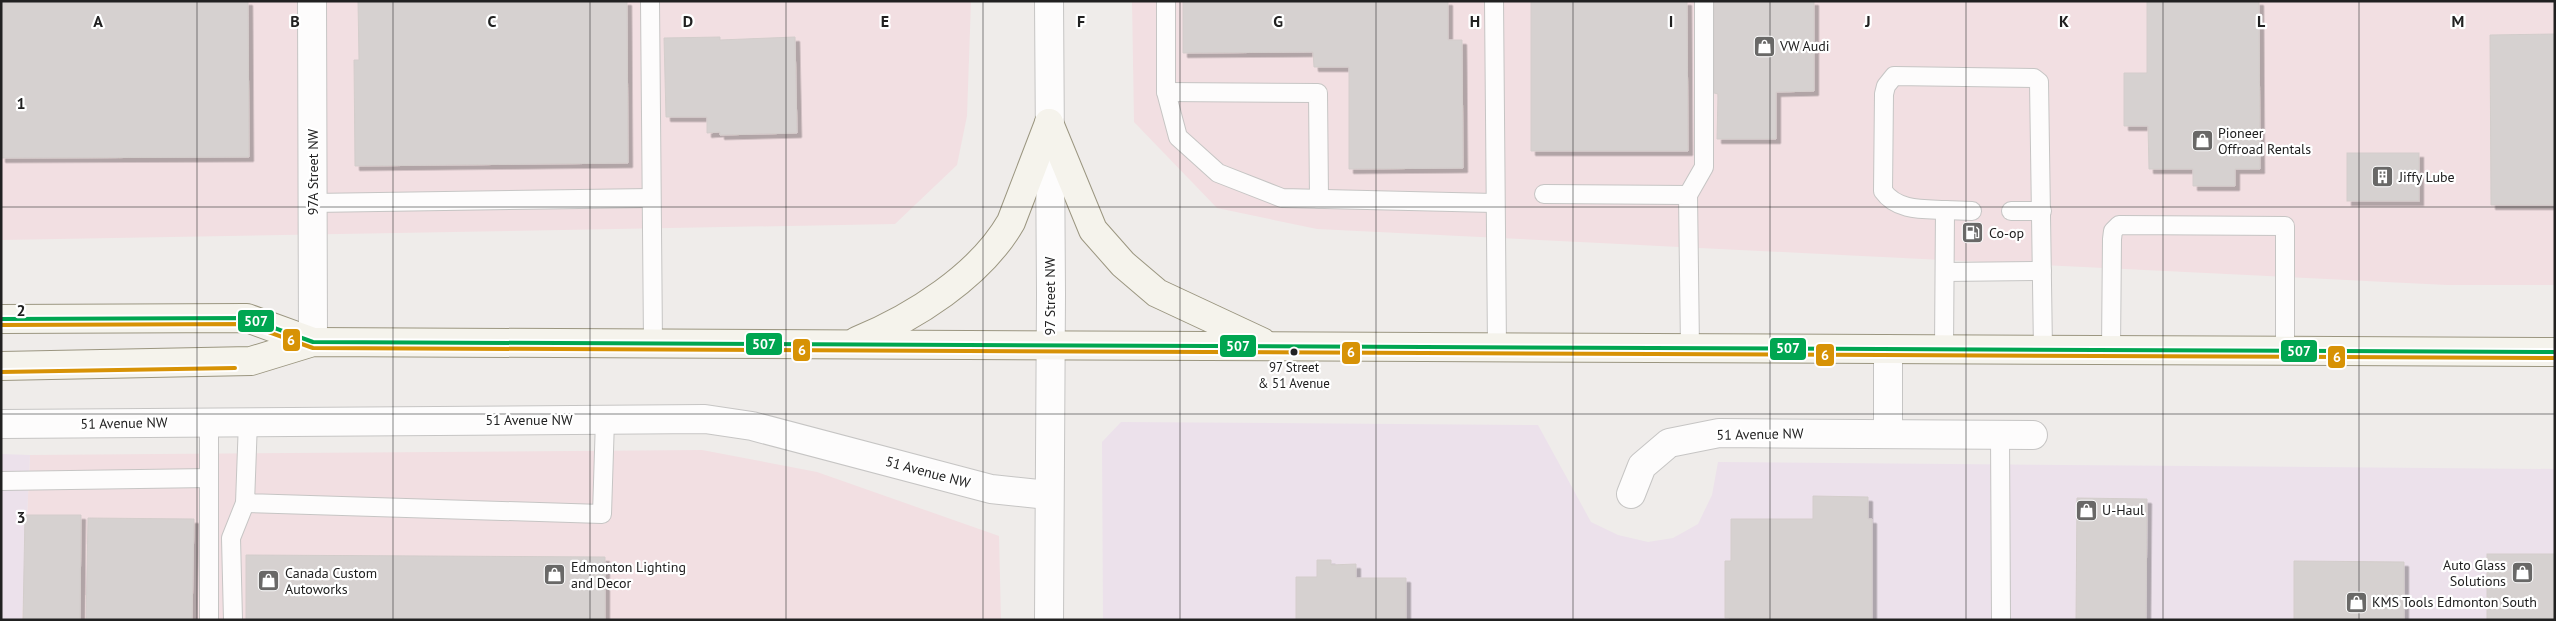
<svg xmlns="http://www.w3.org/2000/svg" width="2556" height="621" font-family="'PT Sans',sans-serif">
<style>
.commercial{fill:#f2dfe2}
.industrial{fill:#ece1eb}
.building{fill:#d6d1d0;stroke:#d3cdcb;filter:url(#shadow)}
.lines{fill:none;stroke-linecap:round;stroke-linejoin:round}
.service-casing{stroke:#c6c5c4;stroke-width:20}
.minor-casing{stroke:#c6c5c4;stroke-width:30}
.tertiary-casing{stroke:#c6c5c4;stroke-width:30}
.secondary-casing{stroke:#9b9680;stroke-width:30}
.service{stroke:#fdfcfc;stroke-width:18}
.minor{stroke:#fdfcfc;stroke-width:28}
.tertiary{stroke:#fdfcfc;stroke-width:28}
.secondary{stroke:#f5f3ec;stroke-width:28}
.bus-1-casing{stroke:#fff;stroke-width:8}
.bus-2-casing{stroke:#fff;stroke-width:8}
.bus-1{stroke:#00a651;stroke-width:4}
.bus-2{stroke:#d79205;stroke-width:4}
.grid{fill:none;stroke:#212121;stroke-width:1;stroke-opacity:0.55}
.bus-dot{fill:#212121;stroke:#fff;stroke-width:2}
.labels{text-anchor:middle;stroke-width:4.5;stroke-linejoin:round;paint-order:stroke}
.bus-label{font-size:13px;fill:#212121;stroke:#fff}
.poi-label{font-size:14px;fill:#212121;stroke:#fff;text-anchor:start}
.street-label{font-size:14px;fill:#212121;stroke:#fff}
.grid-label{font-size:16px;text-anchor:middle;font-weight:bold;fill:#212121;stroke:#fff;stroke-width:4.5;stroke-linejoin:round;paint-order:stroke}
.line-badge{stroke:#fff;stroke-width:2}
.badge-label{font-size:14px;text-anchor:middle;font-weight:bold;fill:#fff}
</style>
<defs>
<filter id="shadow"><feDropShadow dx="4.5" dy="4.5" stdDeviation="0" flood-color="#0004"/></filter>
</defs>
<rect width="100%" height="100%" fill="#efecea"/>
<!-- commercial -->
<g class="commercial">
<polygon points="1,1 971,1 967,116 957,165 895,224 1,240"/>
<polygon points="1132,1 2555,1 2555,285 2447,285 1317,229 1217,208 1134,122"/>
<polygon points="702,450 817,472 999,536 1001,620 22,620 30,455"/>
</g>
<!-- industrial -->
<g class="industrial">
<polygon points="1121,422 1538,425 1591,522 1618,535 1648,542 1673,538 1698,524 1712,495 1718,462 2555,469 2555,620 1103,620 1102,442"/>
<polygon points="1,454 30,455 22,620 1,620"/>
</g>
<!-- building -->
<g class="building">
<polygon points="1,1 248,1 249,157 1,158"/>
<polygon points="358,1 627,1 628,163 355,166 354,60 359,60"/>
<polygon points="1183,1 1448,1 1448,40 1462,40 1463,168 1349,169 1349,67 1314,67 1313,52 1183,53"/>
<polygon points="1531,1 1687,1 1688,151 1531,151"/>
<polygon points="1714,1 1814,1 1814,91 1776,92 1776,139 1717,139 1718,94 1714,93"/>
<polygon points="2147,1 2259,1 2260,169 2235,169 2235,186 2193,186 2193,169 2149,169 2148,126 2124,126 2124,73 2147,73"/>
<polygon points="2555,34 2555,205 2491,205 2490,35"/>
<polygon points="720,37 720,40 795,37 797,133 720,135 720,132 707,133 707,117 666,117 664,38"/>
<rect x="2347" y="153" width="72" height="48"/>
<polygon points="1813,496 1868,497 1868,519 1872,519 1872,620 1725,618 1725,561 1731,561 1731,519 1813,519"/>
<polygon points="2077,498 2147,499 2146,620 2076,620"/>
<polygon points="25,515 81,515 80,620 23,620"/>
<polygon points="88,518 194,519 192,620 86,620"/>
<rect x="2487" y="554" width="68" height="66"/>
<polygon points="246,555 605,557 605,620 246,620"/>
<polygon points="1317,560 1331,560 1331,565 1356,564 1356,578 1406,578 1406,620 1296,620 1296,577 1317,577"/>
<polygon points="2294,561 2404,562 2404,620 2294,620"/>
</g>
<g class="lines">
<defs>
<g id="service">
<polyline points="650,1 653,343"/>
<polyline points="1166,1 1166,92 1178,137 1218,173 1282,198 1494,203"/>
<polyline points="1494,1 1497,348"/>
<polyline points="1166,92 1318,93 1319,199"/>
<polyline points="1544,194 1688,195 1690,348"/>
<polyline points="1688,195 1704,167 1704,1"/>
<polyline points="313,203 651,198"/>
<polyline points="1945,210 1972,211"/>
<polyline points="2011,211 2042,211"/>
<polyline points="1945,272 2042,271"/>
<path d="M1944 349 1945 210C1923 209 1897 211 1883 191L1884 94 1886 86 1894 76 2034 78 2039 82 2043 350"/>
<polyline points="2111,350 2112,239 2113,231 2119,225 2285,226 2285,352"/>
<polyline points="248,421 245,503 602,514 605,420"/>
<polyline points="2000,435 2001,618"/>
<polyline points="1,481 209,478"/>
<polyline points="209,620 209,422"/>
<polyline points="233,620 231,538 245,503"/>
</g>
<g id="minor">
<polyline points="312,1 313,342"/>
<polyline points="1888,349 1888,434"/>
<polyline points="1,424 705,419 752,426 991,489 1048,495"/>
<polyline points="1631,494 1642,466 1669,443 1719,433 2033,435"/>
</g>
<polyline id="tertiary" points="1049,620 1051,294 1049,1"/>
<g id="secondary">
<polyline points="1049,123 1093,230 1123,264 1157,293 1262,342"/>
<polyline points="1,319 247,318 313,342"/>
<path d="M857 341C913 318 980 276 1011 222L1049 123"/>
<polyline points="1,366 251,361 313,342 2555,352"/>
</g>
</defs>
<!-- service casing -->
<use href="#service" class="service-casing"/>
<!-- minor casing -->
<use href="#minor" class="minor-casing"/>
<!-- tertiary casing -->
<use href="#tertiary" class="tertiary-casing"/>
<!-- secondary casing -->
<use href="#secondary" class="secondary-casing"/>
<!-- service -->
<use href="#service" class="service"/>
<!-- minor -->
<use href="#minor" class="minor"/>
<!-- tertiary -->
<use href="#tertiary" class="tertiary"/>
<!-- secondary -->
<use href="#secondary" class="secondary"/>
<defs>
<polyline id="bus-1" points="1,319 247,318 313,342 2555,352"/>
<g id="bus-2">
<polyline points="1,325 246,324 313,348 2555,358"/>
<polyline points="1,372 235,368"/>
</g>
</defs>
<!-- bus-1 casing -->
<use href="#bus-1" class="bus-1-casing"/>
<!-- bus-2 casing -->
<use href="#bus-2" class="bus-2-casing"/>
<!-- bus-1 -->
<use href="#bus-1" class="bus-1"/>
<!-- bus-2 -->
<use href="#bus-2" class="bus-2"/>
</g>
<!-- grid -->
<path class="grid" d="M197 1V620M393 1V620M590 1V620M786 1V620M983 1V620M1180 1V620M1376 1V620M1573 1V620M1770 1V620M1966 1V620M2163 1V620M2359 1V620M1 207H2555M1 414H2555"/>
<!-- icons -->
<defs>
<symbol id="shop-square" viewBox="-11 -11 22 22"><rect x="-9" y="-9" width="18" height="18" rx="4" fill="#696867" stroke="#fff"/><path d="M-5-2.5h2.3a2.7 3.5 0 0 1 5.4 0H5L5.5 6h-11ZM-1.5-2.5h3a1.5 2.3 0 0 0-3 0Z" fill="#fff"/></symbol>
<symbol id="building-square" viewBox="-11 -11 22 22"><rect x="-9" y="-9" width="18" height="18" rx="4" fill="#696867" stroke="#fff"/><path d="M-4-6H4V6H1V3H-1V6H-4ZM-2.5-4.3h1.7v1.8h-1.7ZM.8-4.3h1.7v1.8H.8ZM-2.5-1h1.7V.8h-1.7ZM.8-1h1.7V.8H.8Z" fill="#fff"/></symbol>
<symbol id="fuel-square" viewBox="-11 -11 22 22"><rect x="-9" y="-9" width="18" height="18" rx="4" fill="#696867" stroke="#fff"/><path d="M-5.5-6h7V0h2V4h1.3V-2.5L3-4.5l.8-.8L6-3V5H2.5V1h-1V6h-7ZM-4.2-4.7v3.2H.2V-4.7Z" fill="#fff"/></symbol>
</defs>
<g fill-rule="evenodd">
<use href="#shop-square" x="1752" y="34" width="25" height="25"/>
<use href="#shop-square" x="2190" y="128" width="25" height="25"/>
<use href="#building-square" x="2370" y="164" width="25" height="25"/>
<use href="#fuel-square" x="1960" y="220" width="25" height="25"/>
<use href="#shop-square" x="2074" y="498" width="25" height="25"/>
<use href="#shop-square" x="2510" y="560" width="25" height="25"/>
<use href="#shop-square" x="542" y="562" width="25" height="25"/>
<use href="#shop-square" x="256" y="568" width="25" height="25"/>
<use href="#shop-square" x="2344" y="590" width="25" height="25"/>
</g>
<!-- markers -->
<circle class="bus-dot" cx="1294" cy="352" r="4.5"/>
<g class="labels">
<!-- bus labels -->
<g class="bus-label">
<text x="1294" y="372">97 Street<tspan x="1294" dy="16">&amp; 51 Avenue</tspan></text>
</g>
<!-- poi labels -->
<g class="poi-label">
<text x="1780" y="51">VW Audi</text>
<text x="2218" y="138">Pioneer<tspan x="2218" dy="16">Offroad Rentals</tspan></text>
<text x="2399" y="182">Jiffy Lube</text>
<text x="1989" y="238">Co-op</text>
<text x="2102" y="515">U-Haul</text>
<text x="2506" y="570" text-anchor="end">Auto Glass<tspan x="2506" dy="16">Solutions</tspan></text>
<text x="571" y="572">Edmonton Lighting<tspan x="571" dy="16">and Decor</tspan></text>
<text x="285" y="578">Canada Custom<tspan x="285" dy="16">Autoworks</tspan></text>
<text x="2372" y="607">KMS Tools Edmonton South</text>
</g>
<!-- street labels -->
<g class="street-label">
<text transform="translate(313 172) rotate(-90)" y="5">97A Street NW</text>
<text transform="translate(1050 296) rotate(-90)" y="5">97 Street NW</text>
<text x="529" y="425">51 Avenue NW</text>
<text transform="translate(124 423) rotate(-1)" y="5">51 Avenue NW</text>
<text transform="translate(1760 434) rotate(-1)" y="5">51 Avenue NW</text>
<text transform="translate(928 472) rotate(15)" y="5">51 Avenue NW</text>
</g>
</g>
<g class="grid-label">
<text x="98" y="27">A</text>
<text x="295" y="27">B</text>
<text x="492" y="27">C</text>
<text x="688" y="27">D</text>
<text x="885" y="27">E</text>
<text x="1081" y="27">F</text>
<text x="1278" y="27">G</text>
<text x="1475" y="27">H</text>
<text x="1671" y="27">I</text>
<text x="1868" y="27">J</text>
<text x="2064" y="27">K</text>
<text x="2261" y="27">L</text>
<text x="2458" y="27">M</text>
<text x="21" y="109">1</text>
<text x="21" y="316">2</text>
<text x="21" y="523">3</text>
</g>
<g class="line-badge">
<rect x="237" y="309" width="38" height="24" rx="5" fill="#00a651"/>
<rect x="282" y="328" width="19" height="24" rx="5" fill="#d79205"/>
<rect x="745" y="332" width="38" height="24" rx="5" fill="#00a651"/>
<rect x="1219" y="334" width="38" height="24" rx="5" fill="#00a651"/>
<rect x="1769" y="337" width="38" height="24" rx="5" fill="#00a651"/>
<rect x="792" y="338" width="19" height="24" rx="5" fill="#d79205"/>
<rect x="2280" y="339" width="38" height="24" rx="5" fill="#00a651"/>
<rect x="1341" y="341" width="20" height="24" rx="5" fill="#d79205"/>
<rect x="1815" y="343" width="20" height="24" rx="5" fill="#d79205"/>
<rect x="2327" y="345" width="19" height="24" rx="5" fill="#d79205"/>
</g>
<g class="badge-label">
<text x="256" y="326">507</text>
<text x="291" y="345">6</text>
<text x="764" y="349">507</text>
<text x="1238" y="351">507</text>
<text x="1788" y="353">507</text>
<text x="802" y="355">6</text>
<text x="2299" y="356">507</text>
<text x="1351" y="357">6</text>
<text x="1825" y="360">6</text>
<text x="2337" y="362">6</text>
</g>
<!-- border -->
<rect width="2556" height="621" fill="none" stroke="#212121" stroke-width="5"/>
</svg>
